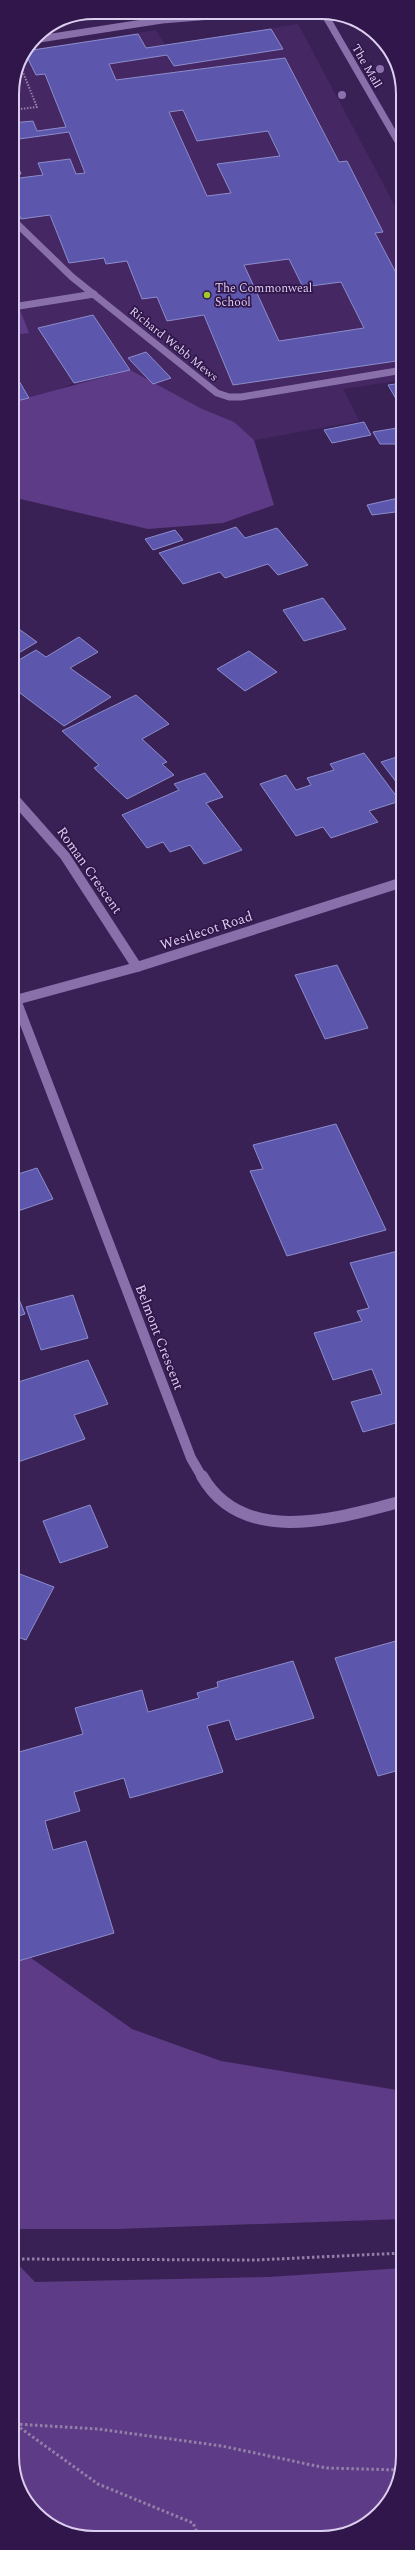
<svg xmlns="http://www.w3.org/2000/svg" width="415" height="2550" font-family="Spectral,serif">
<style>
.built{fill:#452863}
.green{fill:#5e3b86}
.building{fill:#5c57ad;stroke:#8c8ccb;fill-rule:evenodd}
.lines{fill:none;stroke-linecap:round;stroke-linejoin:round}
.path-far1{stroke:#9280a9;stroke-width:2;stroke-dasharray:1.5 1.5;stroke-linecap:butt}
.path{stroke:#9280a9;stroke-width:3;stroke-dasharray:2.5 2.5;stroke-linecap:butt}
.lane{stroke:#8a70ab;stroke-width:7}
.street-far2{stroke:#8a70ab;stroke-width:7}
.street-far1{stroke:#8a70ab;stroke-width:10}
.street{stroke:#8a70ab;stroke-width:12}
.tree{fill:#8c71ae}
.poi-dot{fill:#a1c92a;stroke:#30164a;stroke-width:1.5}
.labels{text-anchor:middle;stroke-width:3.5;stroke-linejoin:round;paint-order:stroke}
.far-street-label{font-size:12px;fill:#dbceee;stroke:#30164a}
.far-poi-label{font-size:12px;fill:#dbceee;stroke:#30164a;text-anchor:start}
.street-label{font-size:14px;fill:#dbceee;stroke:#30164a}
.rim{fill:none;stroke:#dbceee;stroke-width:2}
</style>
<rect width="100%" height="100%" fill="#3a2155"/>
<!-- built -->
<polygon class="built" points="298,24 403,221 403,380 343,389 359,421 211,448 74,383 52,392 12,402 12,89 18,63 31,44 34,49 156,30 165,45"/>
<!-- green -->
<g class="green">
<polygon points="12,289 29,333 12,335"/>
<polygon points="130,370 202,409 234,422 254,440 274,505 223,523 148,529 12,497 12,402"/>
<polygon points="31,1958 132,2029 221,2061 403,2091 403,2219 116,2229 12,2229 12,1962"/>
<polygon points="12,2258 35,2282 269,2277 403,2268 403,2456 397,2487 382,2510 357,2530 326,2538 73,2535 32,2510 12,2461"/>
</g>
<!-- building -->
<g class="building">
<path d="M271 29 283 49 174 66 167 55 109 64 116 80 285 58 339 162 347 161 383 232 375 233 403 286V360L233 385 204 315 167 321 157 297 142 299 127 261 106 264 104 258 69 263 50 215 21 219 12 194V179L43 175 38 163 70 159 76 174 85 173 69 132 12 140V123L33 121 37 131 66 127 45 74 36 75 25 53 26 51 138 34 146 48ZM183 110 197 141 268 131 280 156 217 164 231 193 207 196 169 112ZM289 259 303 287 341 282 364 328 279 341 244 265Z"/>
<polygon points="12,150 21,174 12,175"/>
<polygon points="93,315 130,370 74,383 38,328"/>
<polygon points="146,352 171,378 153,384 128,358"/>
<polygon points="12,369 29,398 12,402"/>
<polygon points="403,383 403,411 388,385"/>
<polygon points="364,422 371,435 332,443 324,430"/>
<polygon points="403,427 403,444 380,444 373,432"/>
<polygon points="403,497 403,511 372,515 367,505"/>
<polygon points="236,527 245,538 277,528 308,565 278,575 268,564 225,578 220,572 183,584 159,553"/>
<polygon points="175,530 183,540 153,550 145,539"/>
<polygon points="323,598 346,629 304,641 283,610"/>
<polygon points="12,624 37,642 12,657"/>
<polygon points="79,637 98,652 70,668 111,697 64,726 12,687 12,664 36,650 46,657"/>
<polygon points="249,651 277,672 245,691 217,669"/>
<polygon points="136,695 169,724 142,739 167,762 162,764 174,775 127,799 94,768 99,765 62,731"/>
<polygon points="364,753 400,801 369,811 378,822 331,838 323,827 296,836 260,784 286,775 296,790 311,785 307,778 334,770 330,764"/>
<polygon points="403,755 403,791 381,762"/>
<polygon points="205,773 223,797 206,803 242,850 204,864 190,845 170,852 163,842 147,848 122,815 179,790 174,784"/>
<polygon points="337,965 368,1028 325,1039 295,975"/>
<polygon points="336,1124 386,1230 287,1256 250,1171 263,1169 253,1145"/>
<polygon points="37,1168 53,1199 12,1213 12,1176"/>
<polygon points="402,1250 403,1421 363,1432 351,1402 382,1394 372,1369 333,1380 314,1333 362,1321 357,1311 369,1308 350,1263"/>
<polygon points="12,1282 25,1314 12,1318"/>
<polygon points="73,1295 88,1338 41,1350 26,1307"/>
<polygon points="88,1360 108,1404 74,1415 85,1439 12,1464 12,1384"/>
<polygon points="90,1505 108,1547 60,1563 43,1521"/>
<polygon points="12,1571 54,1587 26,1640 12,1635"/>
<polygon points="403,1639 403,1769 378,1776 335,1658"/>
<polygon points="293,1661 314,1718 236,1740 229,1720 207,1726 223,1772 130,1798 124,1778 74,1792 80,1811 45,1821 53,1850 86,1841 114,1933 15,1962 12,1953 12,1834 14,1833 12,1825 12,1754 83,1734 75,1708 142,1690 148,1712 199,1698 197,1693 218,1687 217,1682"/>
</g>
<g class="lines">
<!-- path-far1 -->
<polyline class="path-far1" points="12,110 37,107 22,70"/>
<!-- path -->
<g class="path">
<polyline points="12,2259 256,2260 403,2253"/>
<polyline points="12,2422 98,2484 193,2523 199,2537"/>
<polyline points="15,2424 98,2429 222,2446 326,2468 400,2470"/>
</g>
<!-- lane -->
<g class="lane">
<polyline points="12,219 72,277 217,393 229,397 241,397 403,370"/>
<polyline points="19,306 94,294"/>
</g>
<!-- street-far2 -->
<g class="street-far2">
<polyline points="325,15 403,150"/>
<polyline points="33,40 162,20 236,14"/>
</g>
<!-- street-far1 -->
<g class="street-far1">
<polyline points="12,796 65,856 137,967"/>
<polyline points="16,1000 191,1458 202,1477"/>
<polyline points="12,1001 137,967 403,882"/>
</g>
<!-- street -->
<path class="street" d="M202 1476C243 1548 339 1518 403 1501"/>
</g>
<!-- trees -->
<g class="tree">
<circle cx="380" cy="69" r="4"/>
<circle cx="342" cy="95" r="4"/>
</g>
<!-- markers -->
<circle class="poi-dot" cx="207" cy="295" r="4"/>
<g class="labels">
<!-- far-street labels -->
<g class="far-street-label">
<text transform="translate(367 66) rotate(60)" y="4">The Mall</text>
<text transform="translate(174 344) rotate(39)" y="4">Richard Webb Mews</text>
</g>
<!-- far-poi labels -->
<g class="far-poi-label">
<text x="215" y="292">The Commonweal<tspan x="215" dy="14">School</tspan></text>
</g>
<!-- street labels -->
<g class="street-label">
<text transform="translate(90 870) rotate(55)" y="5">Roman Crescent</text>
<text transform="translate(206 930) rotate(-18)" y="5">Westlecot Road</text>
<text transform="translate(160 1337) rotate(69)" y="5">Belmont Crescent</text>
</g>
</g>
<!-- crop -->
<path d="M0 0H415V2550H0ZM94 19H321A75 75 0 0 1 396 94V2456A75 75 0 0 1 321 2531H94A75 75 0 0 1 19 2456V94A75 75 0 0 1 94 19Z" fill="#30164a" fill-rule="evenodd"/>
<path class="rim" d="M94 19H321A75 75 0 0 1 396 94V2456A75 75 0 0 1 321 2531H94A75 75 0 0 1 19 2456V94A75 75 0 0 1 94 19Z"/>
</svg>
